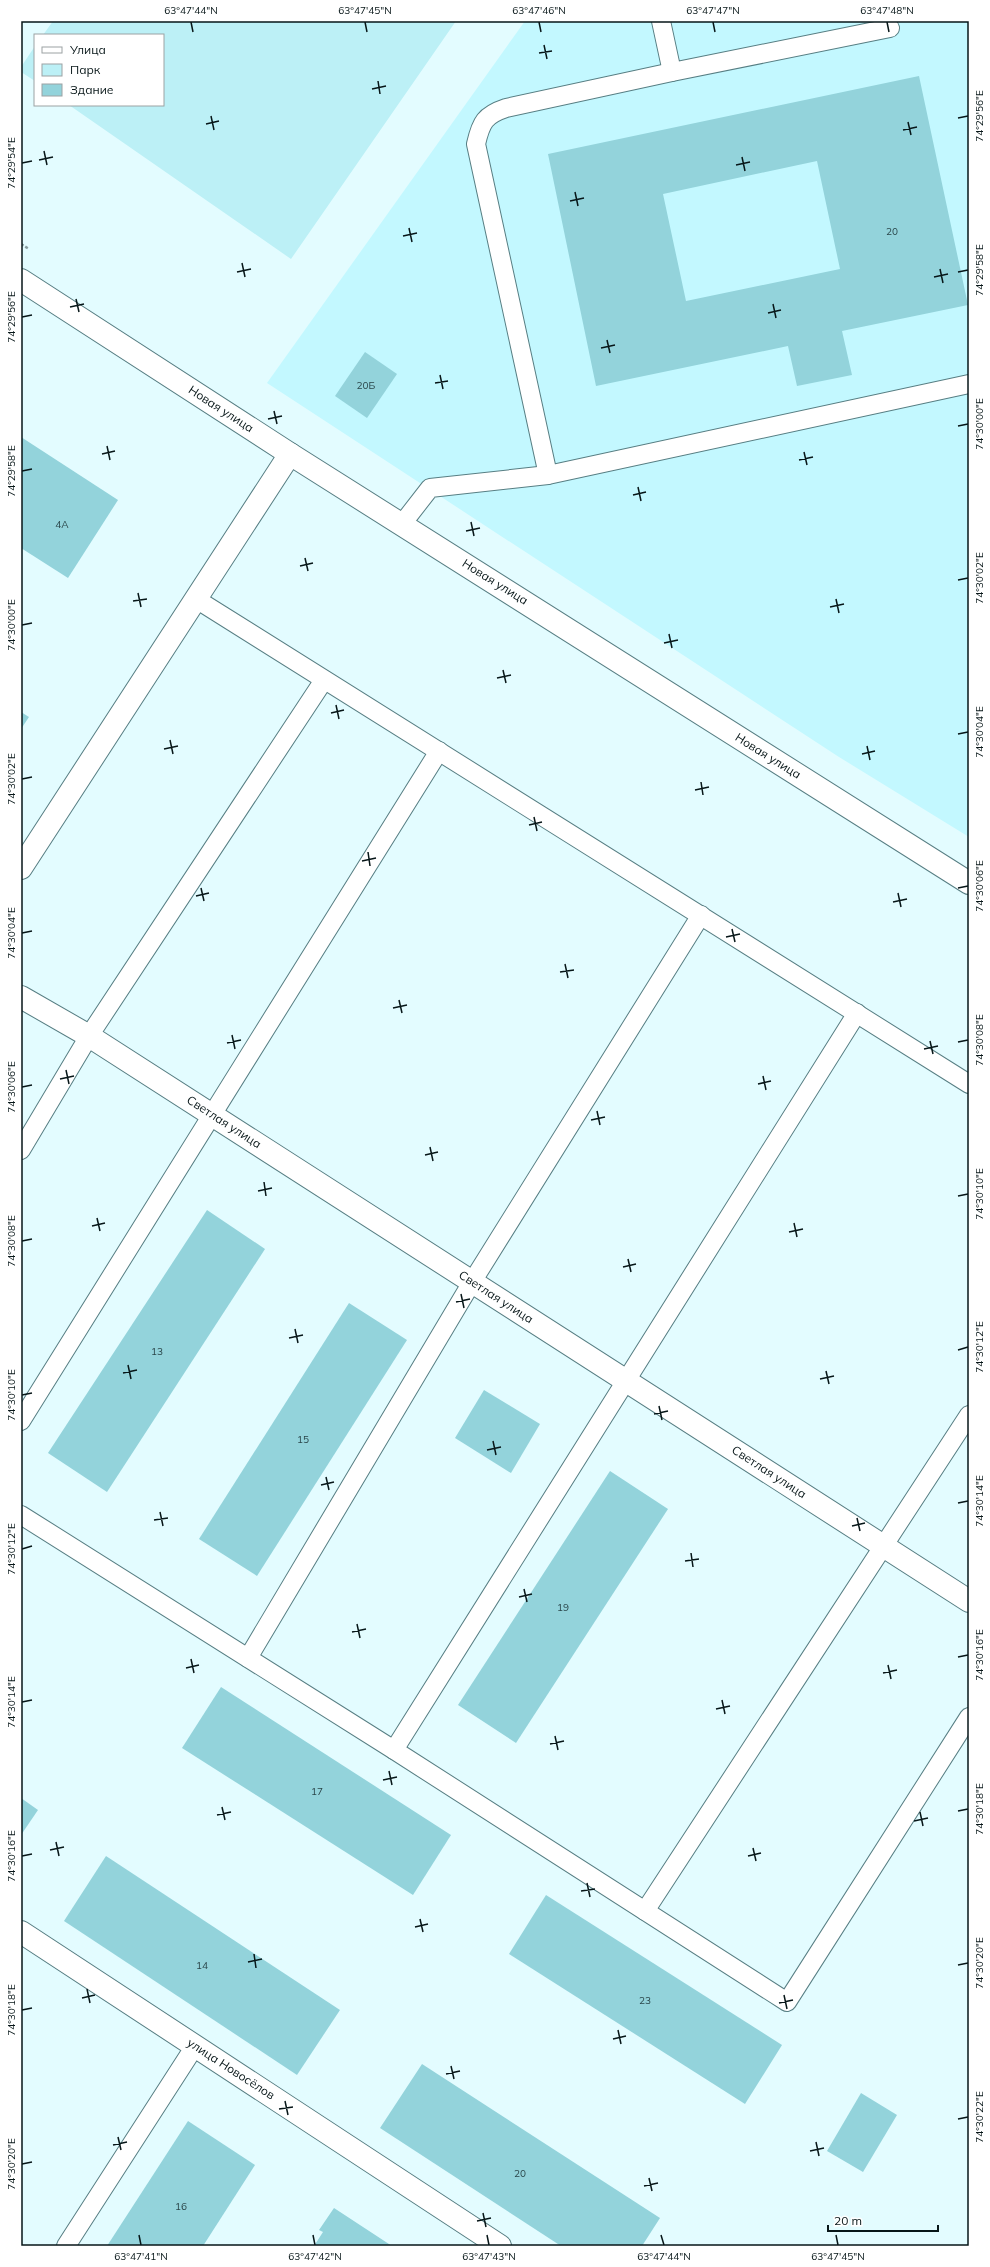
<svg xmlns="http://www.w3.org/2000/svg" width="990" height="2267" font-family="Mulish,sans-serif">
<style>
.built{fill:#c3f8ff}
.green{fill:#bcf0f6}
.building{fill:#93d3db;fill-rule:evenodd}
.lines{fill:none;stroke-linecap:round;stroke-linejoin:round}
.lane-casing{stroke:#577e83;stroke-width:20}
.street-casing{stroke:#577e83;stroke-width:24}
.path{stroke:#879c9f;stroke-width:2.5;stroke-dasharray:3 2;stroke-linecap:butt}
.lane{stroke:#fff;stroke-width:18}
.street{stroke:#fff;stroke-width:22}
.ticks{fill:none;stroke:#071618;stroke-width:1.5}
.labels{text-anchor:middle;stroke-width:3.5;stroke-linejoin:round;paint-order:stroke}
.number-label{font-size:10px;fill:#2a4549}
.street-label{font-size:12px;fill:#071618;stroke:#fff}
.neatline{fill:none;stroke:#071618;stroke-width:1.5}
.ticks-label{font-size:10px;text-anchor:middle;fill:#071618}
</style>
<rect width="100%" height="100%" fill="#e3fcff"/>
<!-- built -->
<polygon class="built" points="525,21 969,21 969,837 839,757 267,383"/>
<!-- green -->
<g class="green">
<polygon points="53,21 456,21 291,259 69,105 163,105 163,35 43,35"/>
<polygon points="35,46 35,81 21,72 21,67"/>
</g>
<!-- building -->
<g class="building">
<path d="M919 76 968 305 842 331 852 375 797 386 788 346 596 386 548 154ZM817 161 840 269 686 301 663 194Z"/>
<polygon points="365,352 397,374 367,418 335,396"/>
<polygon points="21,437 118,500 68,578 21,548"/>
<polygon points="21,712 29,717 21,729"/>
<polygon points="207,1210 265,1249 107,1492 48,1453"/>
<polygon points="349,1303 407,1340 257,1576 199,1539"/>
<polygon points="484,1390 540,1424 511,1473 455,1438"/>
<polygon points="610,1471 668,1509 516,1743 458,1705"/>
<polygon points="221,1687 451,1835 413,1895 182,1748"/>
<polygon points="21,1798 38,1810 21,1835"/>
<polygon points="106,1856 340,2010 297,2075 64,1921"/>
<polygon points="546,1895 782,2045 745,2104 509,1954"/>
<polygon points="422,2064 660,2218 642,2246 561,2246 380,2128"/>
<polygon points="861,2093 897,2115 863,2172 827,2151"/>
<polygon points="188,2121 255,2165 203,2246 107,2246"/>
<polygon points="334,2208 392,2246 314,2246 323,2232 319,2230"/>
</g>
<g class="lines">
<defs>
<g id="lane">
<polyline points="661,21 672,72 890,28"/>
<path d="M548 475 476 144C481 122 485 115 506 108L672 72"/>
<polyline points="402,524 430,488 548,475 969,384"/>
<polyline points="196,599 969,1084"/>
<polyline points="21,1150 89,1036 324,680"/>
<polyline points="21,1421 439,751"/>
<polyline points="21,1515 394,1750 787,2002 969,1717"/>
<polyline points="248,1658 472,1282 701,915"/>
<polyline points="394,1750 857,1013"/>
<polyline points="645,1911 969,1415"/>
<polyline points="66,2246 195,2046"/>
</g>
<g id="street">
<polyline points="21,280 290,454 969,883"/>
<polyline points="21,868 290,454"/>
<polyline points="21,997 89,1036 969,1601"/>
<polyline points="21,1932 500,2246"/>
</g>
</defs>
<!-- lane casing -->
<use href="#lane" class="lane-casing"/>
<!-- street casing -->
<use href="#street" class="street-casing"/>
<!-- path -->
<polyline class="path" points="21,244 29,249"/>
<!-- lane -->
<use href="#lane" class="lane"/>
<!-- street -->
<use href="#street" class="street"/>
</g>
<!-- ticks -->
<path class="ticks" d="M191 22 193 32M365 22 367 32M539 22 541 32M713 22 715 32M887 22 889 32M544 45 547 59M539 53 552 51M378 81 380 94M372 89 386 86M211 116 214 130M958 118 968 116M908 122 911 135M206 124 219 121M903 130 917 127M44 151 47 165M742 157 745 171M39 160 53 157M22 163 32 161M736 165 750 162M575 192 578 206M570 201 584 198M409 228 412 242M403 236 417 233M242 263 245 277M940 269 943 283M237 272 251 269M958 272 968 270M934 277 948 274M76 299 79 312M773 304 776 318M70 307 84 304M768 313 781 310M22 317 32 315M607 340 610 353M601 348 615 345M440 375 443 389M435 383 448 381M274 411 277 424M268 419 282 416M958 426 968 424M107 446 110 460M804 452 807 465M102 454 115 451M799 460 813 457M22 471 32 469M638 487 641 501M633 495 646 492M471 522 474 536M466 531 480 528M305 558 308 571M300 566 313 563M958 580 968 578M138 593 141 607M836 599 839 613M133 601 147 599M830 607 844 604M22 625 32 623M669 634 672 648M664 643 678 640M503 670 506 683M497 678 511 675M336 705 339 719M331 713 344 710M958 734 968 732M170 740 173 754M867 746 870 760M164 749 178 746M862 754 875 751M22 779 32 777M701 782 703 795M695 790 709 787M534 817 537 831M529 825 542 822M368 852 370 866M362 861 376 858M201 888 204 901M958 888 968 886M898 893 901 907M196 896 209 893M893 902 907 899M732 929 735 942M22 933 32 931M726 937 740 934M565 964 568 978M560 972 574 970M399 1000 402 1013M393 1008 407 1005M232 1035 235 1049M930 1041 933 1054M958 1042 968 1040M227 1043 241 1040M924 1049 938 1046M66 1070 69 1084M763 1076 766 1090M60 1079 74 1076M758 1084 771 1081M22 1087 32 1085M597 1111 600 1125M591 1120 605 1117M430 1147 433 1161M425 1155 438 1152M264 1182 266 1196M258 1191 272 1188M958 1196 968 1194M97 1218 100 1231M794 1223 797 1237M92 1226 105 1223M789 1232 803 1229M22 1241 32 1239M628 1259 631 1272M623 1267 636 1264M461 1294 464 1308M456 1302 470 1299M295 1329 298 1343M289 1338 303 1335M958 1350 968 1347M128 1365 131 1379M826 1371 829 1384M123 1373 137 1370M820 1379 834 1376M22 1395 32 1393M659 1406 662 1420M654 1414 668 1411M493 1441 496 1455M487 1450 501 1447M326 1477 329 1490M321 1485 334 1482M958 1503 968 1501M160 1512 163 1526M857 1518 860 1531M154 1520 168 1518M852 1526 865 1523M22 1549 32 1546M691 1553 693 1567M685 1561 699 1559M524 1589 527 1602M519 1597 532 1594M357 1624 360 1638M352 1632 366 1629M958 1657 968 1655M191 1659 194 1673M888 1665 891 1679M186 1668 199 1665M883 1673 897 1670M722 1700 725 1714M22 1702 32 1700M716 1709 730 1706M555 1736 558 1750M550 1744 564 1741M389 1771 392 1785M383 1780 397 1777M222 1807 225 1820M958 1811 968 1809M920 1812 923 1826M217 1815 231 1812M914 1821 928 1818M56 1842 59 1856M753 1848 756 1861M50 1850 64 1847M22 1856 32 1854M748 1856 761 1853M587 1883 590 1897M581 1891 595 1889M420 1919 423 1932M415 1927 428 1924M254 1954 256 1968M248 1962 262 1959M958 1965 968 1963M87 1989 90 2003M784 1995 787 2009M82 1998 95 1995M779 2003 793 2000M22 2010 32 2008M618 2030 621 2044M613 2039 626 2036M451 2066 454 2079M446 2074 460 2071M285 2101 288 2115M279 2109 293 2107M958 2119 968 2117M118 2137 121 2150M816 2142 819 2156M113 2145 127 2142M810 2151 824 2148M22 2164 32 2162M649 2178 652 2191M644 2186 658 2183M483 2213 486 2227M477 2221 491 2218M139 2235 141 2245M313 2235 315 2245M487 2235 489 2245M661 2235 664 2245M836 2235 838 2245"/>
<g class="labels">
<!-- number labels -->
<g class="number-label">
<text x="892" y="235">20</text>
<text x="366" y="389">20Б</text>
<text x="62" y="528">4А</text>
<text x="157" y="1355">13</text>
<text x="303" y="1443">15</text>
<text x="563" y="1611">19</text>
<text x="317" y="1795">17</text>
<text x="202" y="1969">14</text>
<text x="645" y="2004">23</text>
<text x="520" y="2177">20</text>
<text x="181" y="2210">16</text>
</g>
<!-- street labels -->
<g class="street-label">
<text transform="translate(221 409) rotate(33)" y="4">Новая улица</text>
<text transform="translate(495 582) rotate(32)" y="4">Новая улица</text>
<text transform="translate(768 756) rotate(32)" y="4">Новая улица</text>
<text transform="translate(224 1122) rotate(33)" y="4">Светлая улица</text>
<text transform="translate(496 1297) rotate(33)" y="4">Светлая улица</text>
<text transform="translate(769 1472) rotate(33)" y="4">Светлая улица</text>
<text transform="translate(231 2069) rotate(33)" y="4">улица Новосёлов</text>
</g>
</g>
<!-- border -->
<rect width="990" height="2267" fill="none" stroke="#ffffff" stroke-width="44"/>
<!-- legend -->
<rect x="34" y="34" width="130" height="72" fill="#ffffff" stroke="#9ca2a3"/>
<rect x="42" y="47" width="20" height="6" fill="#ffffff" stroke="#9ca2a3"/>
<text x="70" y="54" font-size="12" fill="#071618">Улица</text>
<rect x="42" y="64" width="20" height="12" fill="#bcf0f6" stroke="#9ca2a3"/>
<text x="70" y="74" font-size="12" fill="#071618">Парк</text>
<rect x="42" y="84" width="20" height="12" fill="#93d3db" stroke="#9ca2a3"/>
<text x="70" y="94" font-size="12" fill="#071618">Здание</text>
<!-- scale -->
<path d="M828 2225v6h110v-6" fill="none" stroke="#071618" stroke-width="2"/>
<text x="834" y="2225" font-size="12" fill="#071618" stroke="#ffffff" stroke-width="3" paint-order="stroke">20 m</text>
<rect x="22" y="22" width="946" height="2223" class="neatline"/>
<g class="ticks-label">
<text x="191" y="14">63°47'44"N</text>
<text x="365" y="14">63°47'45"N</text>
<text x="539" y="14">63°47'46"N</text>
<text x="713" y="14">63°47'47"N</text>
<text x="887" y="14">63°47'48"N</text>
<text transform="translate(979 116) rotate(-90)" y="4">74°29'56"E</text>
<text transform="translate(11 163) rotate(-90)" y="4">74°29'54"E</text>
<text transform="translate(979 270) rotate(-90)" y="4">74°29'58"E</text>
<text transform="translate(11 317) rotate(-90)" y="4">74°29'56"E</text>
<text transform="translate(979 424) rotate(-90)" y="4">74°30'00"E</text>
<text transform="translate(11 471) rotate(-90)" y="4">74°29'58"E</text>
<text transform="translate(979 578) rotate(-90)" y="4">74°30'02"E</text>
<text transform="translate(11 625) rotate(-90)" y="4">74°30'00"E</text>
<text transform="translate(979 732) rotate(-90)" y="4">74°30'04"E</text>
<text transform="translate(11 779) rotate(-90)" y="4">74°30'02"E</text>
<text transform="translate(979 886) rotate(-90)" y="4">74°30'06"E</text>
<text transform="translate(11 933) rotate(-90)" y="4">74°30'04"E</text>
<text transform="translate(979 1040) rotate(-90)" y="4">74°30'08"E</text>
<text transform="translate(11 1087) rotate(-90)" y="4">74°30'06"E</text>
<text transform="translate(979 1194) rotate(-90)" y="4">74°30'10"E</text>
<text transform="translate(11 1241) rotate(-90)" y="4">74°30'08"E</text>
<text transform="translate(979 1347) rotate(-90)" y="4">74°30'12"E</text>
<text transform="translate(11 1395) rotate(-90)" y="4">74°30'10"E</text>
<text transform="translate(979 1501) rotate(-90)" y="4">74°30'14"E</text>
<text transform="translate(11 1549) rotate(-90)" y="4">74°30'12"E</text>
<text transform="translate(979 1655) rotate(-90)" y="4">74°30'16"E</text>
<text transform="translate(11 1702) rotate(-90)" y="4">74°30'14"E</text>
<text transform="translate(979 1809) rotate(-90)" y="4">74°30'18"E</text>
<text transform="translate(11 1856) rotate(-90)" y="4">74°30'16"E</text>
<text transform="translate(979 1963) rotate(-90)" y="4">74°30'20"E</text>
<text transform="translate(11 2010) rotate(-90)" y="4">74°30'18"E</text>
<text transform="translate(979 2117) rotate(-90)" y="4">74°30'22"E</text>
<text transform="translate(11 2164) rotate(-90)" y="4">74°30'20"E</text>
<text x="141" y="2260">63°47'41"N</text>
<text x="315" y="2260">63°47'42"N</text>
<text x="489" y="2260">63°47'43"N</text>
<text x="664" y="2260">63°47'44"N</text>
<text x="838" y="2260">63°47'45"N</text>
</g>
</svg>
